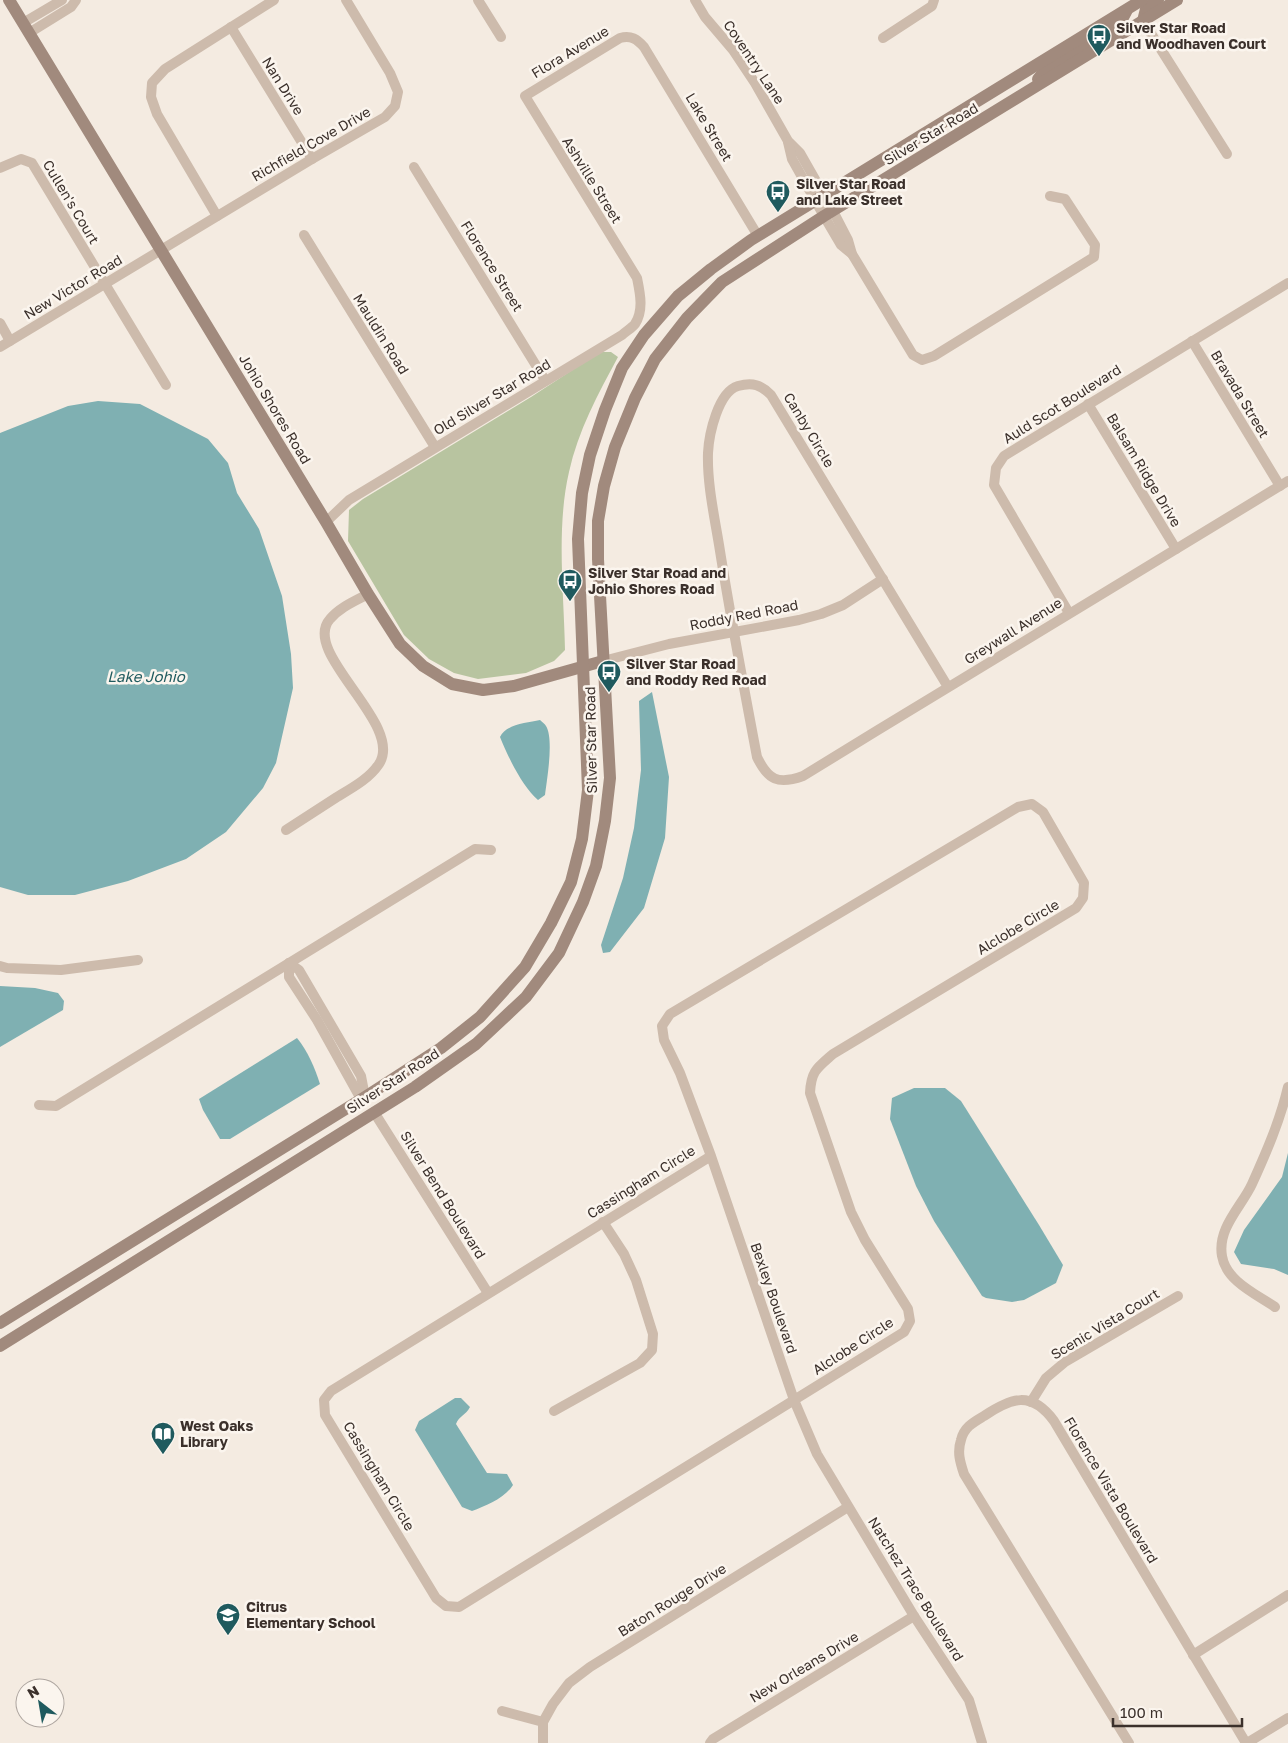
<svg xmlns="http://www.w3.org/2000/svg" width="1288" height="1743" font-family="'Golos Text',sans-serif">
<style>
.green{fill:#b8c4a0}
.water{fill:#7fb0b2}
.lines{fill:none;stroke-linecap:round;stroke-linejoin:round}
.street{stroke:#cdbbac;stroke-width:10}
.secondary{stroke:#a18a7d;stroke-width:12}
.labels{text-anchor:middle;stroke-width:5;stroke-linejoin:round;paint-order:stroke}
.poi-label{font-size:14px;font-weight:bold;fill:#3b302b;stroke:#fbf5ee;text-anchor:start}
.street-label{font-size:14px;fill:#3b302b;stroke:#fbf5ee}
.water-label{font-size:15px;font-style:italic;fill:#1f5a5e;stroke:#fbf5ee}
</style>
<rect width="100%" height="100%" fill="#f4ebe1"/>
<!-- green -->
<path class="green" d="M600 352H611L618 357C598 394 578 431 569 472 556 528 564 593 565 650L554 661 526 673 478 679 454 673 429 659 404 635 348 541 349 510 363 499 531 397Z"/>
<!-- water -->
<g class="water">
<polygon points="98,401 140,404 208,439 228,463 237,493 259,529 282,596 291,654 293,688 276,763 263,788 226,832 186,859 128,881 75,895 28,895 0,887 0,433 68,406"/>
<polygon points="652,692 669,777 665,838 644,908 610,952 603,953 601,945 623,878 634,828 641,770 639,701"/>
<path d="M540 720C542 722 545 724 546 726 554 739 547 779 545 795L538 800C522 786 508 757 500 737 506 724 527 723 540 720Z"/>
<polygon points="0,986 35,988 58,993 64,1001 63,1010 0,1047"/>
<path d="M297 1038C307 1050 315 1068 320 1084L230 1139H220L203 1110 199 1099Z"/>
<polygon points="914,1088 945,1088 961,1101 1039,1225 1063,1265 1056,1283 1024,1300 1012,1302 986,1298 982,1296 934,1221 916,1186 890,1119 892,1098"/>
<polygon points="1288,1153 1288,1275 1274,1269 1241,1264 1234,1252 1244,1230 1282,1177"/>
<path d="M455 1398H461L470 1407C466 1415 459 1416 456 1424L487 1473 507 1474 513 1485C505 1498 486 1506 472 1511L462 1507 415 1430 419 1421Z"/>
</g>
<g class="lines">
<!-- street -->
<g class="street">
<polyline points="478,0 501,37"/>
<polyline points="695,0 705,17 733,50 755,83 788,141 800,153 833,211 848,240 852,254 913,355 922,360 934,356 1094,257 1095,245 1065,199 1050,196"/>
<polyline points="1143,21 1227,154"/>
<polyline points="23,23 62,0"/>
<polyline points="231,27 312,159"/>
<polyline points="29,33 71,7 76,0"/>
<polyline points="883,38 932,6 934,0"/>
<polyline points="788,142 792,159 824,216 841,245 852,254"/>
<polyline points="414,167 545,380"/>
<polyline points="0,168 21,159 32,163 166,385"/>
<polyline points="217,216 157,114 151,97 152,83 165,69 274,0"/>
<polyline points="304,235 435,447"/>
<polyline points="0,323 10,341"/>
<polyline points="1192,341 1280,486"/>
<polyline points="0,347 312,159 385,117 395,106 398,92 390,73 346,0"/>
<polyline points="1088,404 1176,549"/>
<path d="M326 522 349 500 622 335C626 331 632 328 635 324 644 310 640 293 637 278L525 96 620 38C631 35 637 39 644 47L758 236"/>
<polyline points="1069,613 994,485 996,468 1004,456 1288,283"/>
<polyline points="603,661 669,644 799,620 821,614 843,605 883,579"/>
<path d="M948 687 771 395C761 385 753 382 738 386 718 392 709 434 708 453 707 485 715 519 720 551 731 620 744 688 757 757 768 780 778 785 803 776 964 677 1126 580 1288 481"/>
<path d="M286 830C303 819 320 808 337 797 352 788 369 779 379 764 405 724 300 653 330 619 340 607 355 601 368 594"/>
<polyline points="289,963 299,970 361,1076 365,1097"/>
<polyline points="289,963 289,977 317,1020 361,1099"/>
<polyline points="0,966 7,968 61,970 138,960"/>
<polyline points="39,1105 56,1106 475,849 491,850"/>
<polyline points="374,1112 488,1293"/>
<path d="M711 1156 331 1391 324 1400 325 1415 436 1598 446 1606 459 1607 904 1332 910 1321 908 1309 865 1240 851 1212 810 1093C811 1071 817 1068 833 1054L1076 908 1083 898 1084 883 1043 812 1032 804 1018 807 670 1014 662 1026 664 1040 680 1073 711 1156 794 1400 817 1454 914 1616 969 1700 982 1743"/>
<path d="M1275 1307C1256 1294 1226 1281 1222 1256 1217 1228 1242 1206 1252 1184 1266 1153 1280 1121 1288 1087"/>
<polyline points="1031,1402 1046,1378 1065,1362 1178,1296"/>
<polyline points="554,1411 640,1363 652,1350 653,1334 636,1280 624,1254 603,1222"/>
<polyline points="1193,1655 1288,1595"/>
<polyline points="502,1711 543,1722"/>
<polyline points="543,1743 543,1722 553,1704 569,1683 590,1667 848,1507"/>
<polyline points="710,1743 713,1739 914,1616"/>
<path d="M1129 1743 964 1474C960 1462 957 1452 961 1440 964 1427 974 1422 984 1416 1011 1398 1031 1390 1054 1421L1246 1743"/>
<polyline points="1247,1743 1288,1718"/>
</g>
<!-- secondary -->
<g class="secondary">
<polyline points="9,0 326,522 368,594 400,644 423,666 452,684 483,690 514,686 603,661"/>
<polyline points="1143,21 1146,9 1158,0"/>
<polyline points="1038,79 1043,73 1119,25 1126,12"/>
<polyline points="0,1323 365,1097 441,1048 480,1017 525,967 551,923 571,882 582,839 588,790 578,539 582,493 590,455 605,410 622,368 644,335 678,296 711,269 751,240 1142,0"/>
<polyline points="0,1346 415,1087 476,1044 526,997 559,953 583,902 596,866 605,821 610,778 598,559 598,521 604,486 615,447 635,398 655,359 687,318 722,282 824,216 1177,0"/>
</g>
</g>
<!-- icons -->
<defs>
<symbol id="bus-pin" viewBox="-11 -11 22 30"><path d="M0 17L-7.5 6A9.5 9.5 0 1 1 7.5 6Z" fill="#1f5a5e" stroke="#fbf5ee"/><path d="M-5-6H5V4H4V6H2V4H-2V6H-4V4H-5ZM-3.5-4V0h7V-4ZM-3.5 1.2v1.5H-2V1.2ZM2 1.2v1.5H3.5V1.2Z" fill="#fff"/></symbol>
<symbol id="library-pin" viewBox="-11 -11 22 30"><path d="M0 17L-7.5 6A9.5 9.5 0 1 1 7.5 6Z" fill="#1f5a5e" stroke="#fbf5ee"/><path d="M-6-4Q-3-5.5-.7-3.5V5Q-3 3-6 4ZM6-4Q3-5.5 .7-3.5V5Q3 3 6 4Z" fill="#fff"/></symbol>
<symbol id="school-pin" viewBox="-11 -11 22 30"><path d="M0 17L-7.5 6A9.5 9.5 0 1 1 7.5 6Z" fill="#1f5a5e" stroke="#fbf5ee"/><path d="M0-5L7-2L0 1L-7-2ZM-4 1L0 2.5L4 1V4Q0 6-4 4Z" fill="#fff"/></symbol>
</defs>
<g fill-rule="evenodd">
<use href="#bus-pin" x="1085" y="22" width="28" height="38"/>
<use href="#bus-pin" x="764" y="178" width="28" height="38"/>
<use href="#bus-pin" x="556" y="567" width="28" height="38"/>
<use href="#bus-pin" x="595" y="658" width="28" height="38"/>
<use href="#library-pin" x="149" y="1420" width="28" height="38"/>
<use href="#school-pin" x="214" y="1601" width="28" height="38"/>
</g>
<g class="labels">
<!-- poi labels -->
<g class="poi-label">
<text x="1116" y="33">Silver Star Road<tspan x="1116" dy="16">and Woodhaven Court</tspan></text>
<text x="796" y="189">Silver Star Road<tspan x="796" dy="16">and Lake Street</tspan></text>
<text x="588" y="578">Silver Star Road and<tspan x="588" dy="16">Johio Shores Road</tspan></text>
<text x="626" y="669">Silver Star Road<tspan x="626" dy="16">and Roddy Red Road</tspan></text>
<text x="180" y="1431">West Oaks<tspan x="180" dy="16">Library</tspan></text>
<text x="246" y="1612">Citrus<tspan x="246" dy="16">Elementary School</tspan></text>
</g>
<!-- street labels -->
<g class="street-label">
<text transform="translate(570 52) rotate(-31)" y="5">Flora Avenue</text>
<text transform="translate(754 62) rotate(56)" y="5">Coventry Lane</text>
<text transform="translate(283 86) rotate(58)" y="5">Nan Drive</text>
<text transform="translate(709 127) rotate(59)" y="5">Lake Street</text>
<text transform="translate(931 134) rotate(-31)" y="5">Silver Star Road</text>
<text transform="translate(311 144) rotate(-30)" y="5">Richfield Cove Drive</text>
<text transform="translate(592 180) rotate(58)" y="5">Ashville Street</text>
<text transform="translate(71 202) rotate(59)" y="5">Cullen's Court</text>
<text transform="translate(492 266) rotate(58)" y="5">Florence Street</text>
<text transform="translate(73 287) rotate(-31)" y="5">New Victor Road</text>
<text transform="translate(381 334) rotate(58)" y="5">Mauldin Road</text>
<text transform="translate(1240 394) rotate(59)" y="5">Bravada Street</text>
<text transform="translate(492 397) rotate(-31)" y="5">Old Silver Star Road</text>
<text transform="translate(1062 404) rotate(-32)" y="5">Auld Scot Boulevard</text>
<text transform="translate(275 409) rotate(59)" y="5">Johio Shores Road</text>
<text transform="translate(809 430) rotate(59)" y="5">Canby Circle</text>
<text transform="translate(1144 470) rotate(59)" y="5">Balsam Ridge Drive</text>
<text transform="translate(744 615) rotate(-11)" y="5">Roddy Red Road</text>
<text transform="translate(1013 631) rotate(-32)" y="5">Greywall Avenue</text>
<text transform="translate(591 740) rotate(-91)" y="5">Silver Star Road</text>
<text transform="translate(1018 927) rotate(-31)" y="5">Alclobe Circle</text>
<text transform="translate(393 1081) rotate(-33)" y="5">Silver Star Road</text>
<text transform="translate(641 1182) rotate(-32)" y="5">Cassingham Circle</text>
<text transform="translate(443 1195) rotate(58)" y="5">Silver Bend Boulevard</text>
<text transform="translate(774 1298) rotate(71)" y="5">Bexley Boulevard</text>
<text transform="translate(1105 1324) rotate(-31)" y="5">Scenic Vista Court</text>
<text transform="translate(853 1346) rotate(-33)" y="5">Alclobe Circle</text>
<text transform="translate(379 1476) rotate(59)" y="5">Cassingham Circle</text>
<text transform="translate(1111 1490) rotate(59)" y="5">Florence Vista Boulevard</text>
<text transform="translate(916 1589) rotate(58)" y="5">Natchez Trace Boulevard</text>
<text transform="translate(672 1600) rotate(-32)" y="5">Baton Rouge Drive</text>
<text transform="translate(804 1667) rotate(-31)" y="5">New Orleans Drive</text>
</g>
<!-- water labels -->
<g class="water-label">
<text x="146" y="682">Lake Johio</text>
</g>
</g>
<!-- north arrow -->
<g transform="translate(40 1703) rotate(329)"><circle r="24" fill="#fbf5ee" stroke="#aea6a0"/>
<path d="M0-4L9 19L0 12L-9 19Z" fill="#1f5a5e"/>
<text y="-8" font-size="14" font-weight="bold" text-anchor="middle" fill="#3b302b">N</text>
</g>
<!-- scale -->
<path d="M1113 1718v8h129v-8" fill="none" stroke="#3b302b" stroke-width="2.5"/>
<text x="1120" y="1718" font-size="15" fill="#3b302b" stroke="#fbf5ee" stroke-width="4" paint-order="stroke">100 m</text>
</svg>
